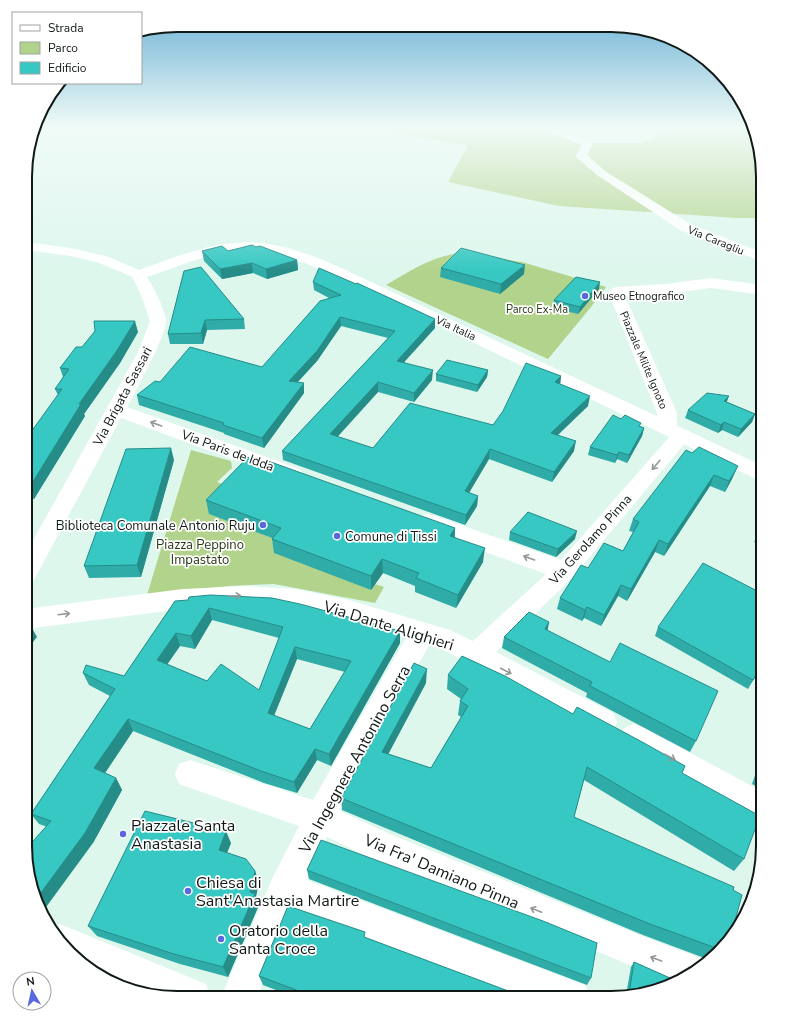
<svg xmlns="http://www.w3.org/2000/svg" width="788" height="1023" font-family="'Nunito Sans',sans-serif">
<style>
.green{fill:#b2d38b}
.lines{fill:none;stroke-linecap:round;stroke-linejoin:round}
.minor{fill:#fff;fill-rule:evenodd}
.major{fill:#fff;fill-rule:evenodd}
.wall{fill:#2faca8;fill-rule:evenodd}
.shaded-wall{fill:#268c88}
.building{fill:#37c8c3;stroke:#268c88;fill-rule:evenodd}
.oneway{stroke:#939896}
.poi-dot{fill:#5a68df;stroke:#fff;stroke-width:1.5}
.labels{text-anchor:middle;stroke-width:3.5;stroke-linejoin:round;paint-order:stroke}
.far-street-label{font-size:11px;fill:#101916;stroke:#fff}
.far-poi-label{font-size:11px;fill:#101916;stroke:#fff;text-anchor:start}
.far-park-label{font-size:11px;fill:#293815;stroke:#fff}
.street-label{font-size:13px;fill:#101916;stroke:#fff}
.poi-label{font-size:13px;fill:#101916;stroke:#fff;text-anchor:end}
.park-label{font-size:13px;fill:#293815;stroke:#fff}
.near-street-label{font-size:16px;fill:#101916;stroke:#fff}
.near-poi-label{font-size:16px;fill:#101916;stroke:#fff;text-anchor:start}
.rim{fill:none;stroke:#101916;stroke-width:2}
</style>
<rect width="100%" height="100%" fill="#ddf7ed"/>
<!-- green -->
<g class="green">
<polygon points="397,128 547,128 593,143 641,143 676,128 752,128 763,177 763,218 737,218 559,206 448,182 468,145 390,133"/>
<path d="M462 253 522 262 606 287 591 307 548 359 386 285C410 271 434 255 462 253Z"/>
<polygon points="191,450 231,461 232,468 217,482 233,489 209,514 283,542 371,590 375,584 384,587 375,603 274,584 228,586 147,595"/>
</g>
<g class="lines">
<!-- minor -->
<g class="minor">
<polygon points="543,128 557,128 592,142 593,144 587,155 605,171 690,224 763,253 763,262 680,230 597,175 575,156 582,145 544,130"/>
<path d="M138 271 143 272C153 285 162 303 166 319 168 333 135 392 127 407L300 469 303 474 300 479 293 481 286 479 121 418 34 580 26 583V553L138 352 150 321 142 297 131 275 133 272Z"/>
<polygon points="711,278 763,285 763,295 711,288 666,294 625,296 677,413 677,430 682,429 689,431 692,435 573,577 496,652 613,713 617,722 613,731 603,735 593,731 442,649 429,645 340,811 390,834 642,936 706,960 707,963 679,982 673,983 369,857 327,837 307,880 585,985 590,998 524,998 293,909 257,997 221,997 273,877 299,826 179,784 175,774 179,764 190,760 313,800 406,638 349,620 297,609 245,604 183,609 25,629 25,609 183,589 245,586 297,589 349,600 450,630 473,641 546,574 419,528 416,522 419,516 427,514 435,516 561,560 672,434 668,435 661,433 658,429 657,413 608,292 611,289 616,287 666,284"/>
<polygon points="634,724 644,728 763,792 763,824 752,820 624,746 620,737 624,728"/>
<polygon points="60,924 206,984 211,997 157,997 92,972 63,946 51,928"/>
</g>
<!-- major -->
<path class="major" d="M26 242 71 248 109 257 139 270C170 259 201 246 234 243 268 239 304 252 335 265L763 466V481L756 479 325 271C285 254 245 245 202 258 181 264 160 274 138 279L99 263 71 256 26 250Z"/>
</g>
<!-- wall -->
<g class="wall">
<polygon points="256,247 297,260 298,270 267,279 253,273 222,279 204,261 202,251 228,251"/>
<polygon points="441,268 524,274 500,294 440,277"/>
<polygon points="184,271 244,319 245,329 207,330 203,344 170,344 168,334"/>
<polygon points="313,282 435,328 404,362 432,380 414,402 378,392 337,437 373,448 493,425 561,376 560,384 588,406 558,435 574,451 552,482 489,459 469,493 478,496 477,506 465,525 283,460 282,451 388,338 341,326 317,361 298,382 304,393 264,448 224,434 224,433 139,405 137,395 160,382 262,367 329,298 314,290"/>
<polygon points="599,289 578,314 553,308 554,300"/>
<polygon points="138,332 120,363 84,414 85,416 34,499 26,499 26,439 58,395 55,389 63,377 60,368"/>
<polygon points="488,370 487,377 477,392 436,381 436,374"/>
<polygon points="727,402 755,414 752,422 738,437 722,430 718,433 685,418 688,410"/>
<polygon points="640,426 644,428 642,436 627,463 617,459 615,463 588,455 590,447"/>
<polygon points="692,453 733,477 725,492 710,486 664,556 655,552 627,601 618,596 601,626 584,618 582,621 557,609 560,598 588,568 623,551 633,532 629,531 633,519"/>
<polygon points="174,460 141,577 89,578 84,566"/>
<polygon points="261,468 455,528 455,537 483,562 456,608 415,592 415,586 383,573 371,590 274,553 272,539 272,538 209,514 206,500"/>
<polygon points="763,526 763,546 754,542"/>
<polygon points="510,532 575,539 556,557 509,540"/>
<path d="M175 601 400 643 331 766 317 760 297 793 264 783 133 731 105 773 116 778 122 790 93 843 39 824 31 814 110 696 89 685 83 673 124 676ZM212 620 279 638 259 690 207 681 167 664 180 646 195 649ZM297 659 345 672 310 729 274 716Z"/>
<polygon points="549,622 547,630 696,741 690,752 586,697 587,693 502,648 504,637"/>
<polygon points="658,627 763,664 748,689 655,636"/>
<polygon points="448,675 682,773 744,859 734,871 584,780 574,817 733,890 730,939 711,960 708,963 707,959 643,935 342,810 341,798 426,683 388,754 431,768 461,717 458,715 460,701 461,699 447,689"/>
<polygon points="763,752 763,790 752,784"/>
<polygon points="231,843 227,853 255,871 259,883 256,896 259,905 228,977 180,964 97,936 88,926"/>
<polygon points="307,870 591,978 587,985 309,879"/>
<polygon points="366,938 527,998 294,997 263,985 259,976"/>
<polygon points="634,962 679,982 626,995 631,967"/>
</g>
<!-- shaded-wall -->
<g class="shaded-wall">
<polygon points="297,260 298,270 267,279 266,269"/>
<polygon points="252,263 253,273 222,279 220,269"/>
<polygon points="525,265 524,274 500,294 501,284"/>
<polygon points="600,282 599,289 578,314 580,307"/>
<polygon points="340,317 341,326 317,361 290,390 289,381"/>
<polygon points="435,319 435,328 397,370 397,361"/>
<polygon points="205,320 207,330 203,344 201,333"/>
<polygon points="135,321 138,332 120,363 84,414 85,416 34,499 29,488 79,404"/>
<polygon points="433,370 432,380 414,402 414,393"/>
<polygon points="488,370 487,377 477,392 478,385"/>
<polygon points="561,376 560,386 555,382"/>
<polygon points="378,382 378,392 331,444 330,434"/>
<polygon points="304,383 304,393 264,448 262,438"/>
<polygon points="590,396 588,406 550,442 551,433"/>
<polygon points="729,396 726,404 724,401"/>
<polygon points="755,414 752,422 738,437 741,429"/>
<polygon points="724,422 722,430 718,433 721,425"/>
<polygon points="644,428 642,436 627,463 629,455"/>
<polygon points="576,441 574,451 552,482 554,472"/>
<polygon points="171,448 174,460 141,577 137,565"/>
<polygon points="490,449 489,459 464,501 465,491"/>
<polygon points="619,452 617,459 615,463 617,455"/>
<polygon points="738,466 733,477 725,492 729,481"/>
<polygon points="714,475 710,486 664,556 668,544"/>
<polygon points="478,496 477,506 465,525 466,515"/>
<polygon points="455,528 454,542 450,536"/>
<polygon points="577,531 575,539 556,557 558,549"/>
<polygon points="659,540 655,552 627,601 631,589"/>
<polygon points="485,548 483,562 456,608 458,595"/>
<polygon points="382,559 383,573 371,590 371,576"/>
<polygon points="621,585 618,596 601,626 604,615"/>
<polygon points="587,607 584,618 582,621 585,610"/>
<polygon points="209,608 212,620 195,649 191,636"/>
<polygon points="549,622 547,634 545,629"/>
<polygon points="33,630 37,637 25,652 25,639"/>
<polygon points="400,631 400,643 331,766 329,754"/>
<polygon points="176,633 180,646 162,672 157,660"/>
<polygon points="295,647 297,659 270,725 268,713"/>
<polygon points="29,656 33,664 25,675 25,661"/>
<polygon points="427,669 426,683 382,766 382,752"/>
<polygon points="128,719 133,731 101,779 94,768"/>
<polygon points="315,749 317,760 297,793 294,782"/>
<polygon points="116,778 122,790 93,843 41,914 37,898"/>
<polygon points="226,831 231,843 223,862 219,850"/>
<polygon points="255,871 259,883 256,896 259,905 228,977 223,967 250,892"/>
</g>
<!-- building -->
<g class="building">
<polygon points="252,245 256,247 260,246 297,260 266,269 252,263 220,269 202,251 222,246 228,251"/>
<polygon points="461,248 525,265 501,284 441,268"/>
<polygon points="201,267 244,319 205,320 201,333 168,334 184,271"/>
<polygon points="319,268 356,284 357,283 435,319 397,361 433,370 414,393 378,382 330,434 373,448 410,403 493,425 503,411 526,363 561,376 555,382 590,396 551,433 576,441 554,472 490,449 465,491 478,496 466,515 282,451 395,331 340,317 317,351 289,381 304,383 262,438 223,425 224,423 137,395 155,381 160,382 190,347 262,367 320,301 341,295 313,282"/>
<polygon points="576,277 600,282 580,307 554,300"/>
<polygon points="94,321 135,321 116,352 79,404 81,404 29,488 26,488 26,439 62,389 55,389 69,369 60,368 76,347 82,347 95,331"/>
<polygon points="447,360 488,370 478,385 436,374"/>
<polygon points="707,393 729,396 724,401 755,414 741,429 724,422 721,425 688,410"/>
<polygon points="613,415 621,419 625,415 641,423 639,426 644,428 629,455 619,452 617,455 590,447"/>
<polygon points="699,447 738,466 729,481 714,475 668,544 659,540 631,589 621,585 604,615 587,607 585,610 560,598 581,565 588,568 604,543 623,551 639,522 633,519 686,450 692,453"/>
<polygon points="171,448 137,565 84,566 126,449"/>
<polygon points="248,457 261,468 268,461 455,528 450,536 485,548 458,595 416,578 419,573 382,559 371,576 272,539 281,528 206,500"/>
<polygon points="528,512 577,531 558,549 510,532"/>
<polygon points="763,526 763,532 760,531"/>
<polygon points="703,563 763,594 763,663 753,680 658,627"/>
<path d="M210 595 272 598 300 604 400 631 329 754 315 749 294 782 261 771 128 719 94 768 116 778 85 833 37 898 26 849 51 821 31 814 115 689 83 673 86 665 124 676 175 601 188 600 189 597ZM209 608 283 627 259 690 221 664 207 681 157 660 176 633 191 636ZM295 647 351 661 310 729 268 713Z"/>
<polygon points="529,612 549,622 545,629 610,662 620,643 718,691 696,741 590,686 592,682 504,637"/>
<polygon points="33,630 25,639 25,631"/>
<polygon points="25,655 29,656 25,661"/>
<polygon points="462,656 505,676 573,714 577,707 644,743 685,766 682,773 760,816 744,859 587,767 574,817 734,887 733,890 742,895 730,939 718,953 716,948 650,924 341,798 414,663 427,669 382,752 431,768 468,706 460,701 468,689 448,675"/>
<polygon points="763,766 763,773 761,772"/>
<polygon points="145,811 226,831 219,850 246,859 255,871 250,892 255,894 223,967 174,954 88,926"/>
<polygon points="321,840 543,921 597,943 591,978 307,870"/>
<polygon points="288,906 365,932 364,937 527,998 425,997 413,990 411,997 315,997 259,976"/>
<polygon points="634,962 679,982 629,994"/>
</g>
<!-- one-way arrows -->
<defs><path id="oneway-shaft" d="M-6 0H5M1.5-3L5.5 0L1.5 3" fill="none" stroke-width="1.6" stroke-linecap="round" stroke-linejoin="round"/></defs>
<g class="oneway">
<use href="#oneway-shaft" transform="translate(156 424) rotate(-160)"/>
<use href="#oneway-shaft" transform="translate(656 465) rotate(130)"/>
<use href="#oneway-shaft" transform="translate(529 558) rotate(-160)"/>
<use href="#oneway-shaft" transform="translate(235 596) rotate(-3)"/>
<use href="#oneway-shaft" transform="translate(64 614) rotate(-7)"/>
<use href="#oneway-shaft" transform="translate(506 671) rotate(28)"/>
<use href="#oneway-shaft" transform="translate(670 757) rotate(29)"/>
<use href="#oneway-shaft" transform="translate(536 910) rotate(-158)"/>
<use href="#oneway-shaft" transform="translate(656 959) rotate(-160)"/>
</g>
<!-- sky -->
<linearGradient id="sky" x2="0" y2="1"><stop stop-color="#65aed4"/><stop offset="0.47" stop-color="#f0fbf7"/><stop offset="1" stop-color="#f0fbf7" stop-opacity="0"/></linearGradient>
<rect width="788" height="271" fill="url(#sky)"/>
<!-- markers -->
<g class="poi-dot">
<circle cx="585" cy="296" r="4"/>
<circle cx="263" cy="525" r="4"/>
<circle cx="337" cy="536" r="4"/>
<circle cx="123" cy="834" r="4"/>
<circle cx="188" cy="891" r="4"/>
<circle cx="221" cy="939" r="4"/>
</g>
<g class="labels">
<!-- far-street labels -->
<g class="far-street-label">
<text transform="translate(716 240) rotate(22)" y="4">Via Caragliu</text>
<text transform="translate(456 328) rotate(25)" y="4">Via Italia</text>
<text transform="translate(644 360) rotate(67)" y="4">Piazzale Milite Ignoto</text>
</g>
<!-- far-poi labels -->
<g class="far-poi-label">
<text x="593" y="300">Museo Etnografico</text>
</g>
<!-- far-park labels -->
<g class="far-park-label">
<text x="537" y="313">Parco Ex-Ma</text>
</g>
<!-- street labels -->
<g class="street-label">
<text transform="translate(122 396) rotate(-62)" y="5">Via Brigata Sassari</text>
<text transform="translate(228 450) rotate(20)" y="5">Via Paris de Idda</text>
<text transform="translate(590 539) rotate(-48)" y="5">Via Gerolamo Pinna</text>
</g>
<!-- poi labels -->
<g class="poi-label">
<text x="255" y="530">Biblioteca Comunale Antonio Ruju</text>
<text x="345" y="541" text-anchor="start">Comune di Tissi</text>
</g>
<!-- park labels -->
<g class="park-label">
<text x="200" y="549">Piazza Peppino<tspan x="200" dy="15">Impastato</tspan></text>
</g>
<!-- near-street labels -->
<g class="near-street-label">
<text transform="translate(389 625) rotate(17)" y="6">Via Dante Alighieri</text>
<text transform="translate(354 759) rotate(-61)" y="6">Via Ingegnere Antonino Serra</text>
<text transform="translate(442 871) rotate(23)" y="6">Via Fra' Damiano Pinna</text>
</g>
<!-- near-poi labels -->
<g class="near-poi-label">
<text x="131" y="831">Piazzale Santa<tspan x="131" dy="18">Anastasia</tspan></text>
<text x="196" y="888">Chiesa di<tspan x="196" dy="18">Sant'Anastasia Martire</tspan></text>
<text x="229" y="936">Oratorio della<tspan x="229" dy="18">Santa Croce</tspan></text>
</g>
</g>
<!-- crop -->
<path d="M0 0H788V1023H0ZM177 32H611A145 145 0 0 1 756 177V846A145 145 0 0 1 611 991H177A145 145 0 0 1 32 846V177A145 145 0 0 1 177 32Z" fill="#fff" fill-rule="evenodd"/>
<path class="rim" d="M177 32H611A145 145 0 0 1 756 177V846A145 145 0 0 1 611 991H177A145 145 0 0 1 32 846V177A145 145 0 0 1 177 32Z"/>
<!-- legend -->
<rect x="12" y="12" width="130" height="72" fill="#ffffff" stroke="#9fa3a2"/>
<rect x="20" y="25" width="20" height="6" fill="#ffffff" stroke="#9fa3a2"/>
<text x="48" y="32" font-size="12" fill="#101916">Strada</text>
<rect x="20" y="42" width="20" height="12" fill="#b2d38b" stroke="#9fa3a2"/>
<text x="48" y="52" font-size="12" fill="#101916">Parco</text>
<rect x="20" y="62" width="20" height="12" fill="#37c8c3" stroke="#9fa3a2"/>
<text x="48" y="72" font-size="12" fill="#101916">Edificio</text>
<!-- north arrow -->
<g transform="translate(32 991) rotate(351)"><circle r="19" fill="#ffffff" stroke="#9fa3a2"/>
<path d="M0-3L7 15L0 10L-7 15Z" fill="#5a68df"/>
<text y="-6" font-size="11" font-weight="bold" text-anchor="middle" fill="#101916">N</text>
</g>
</svg>
